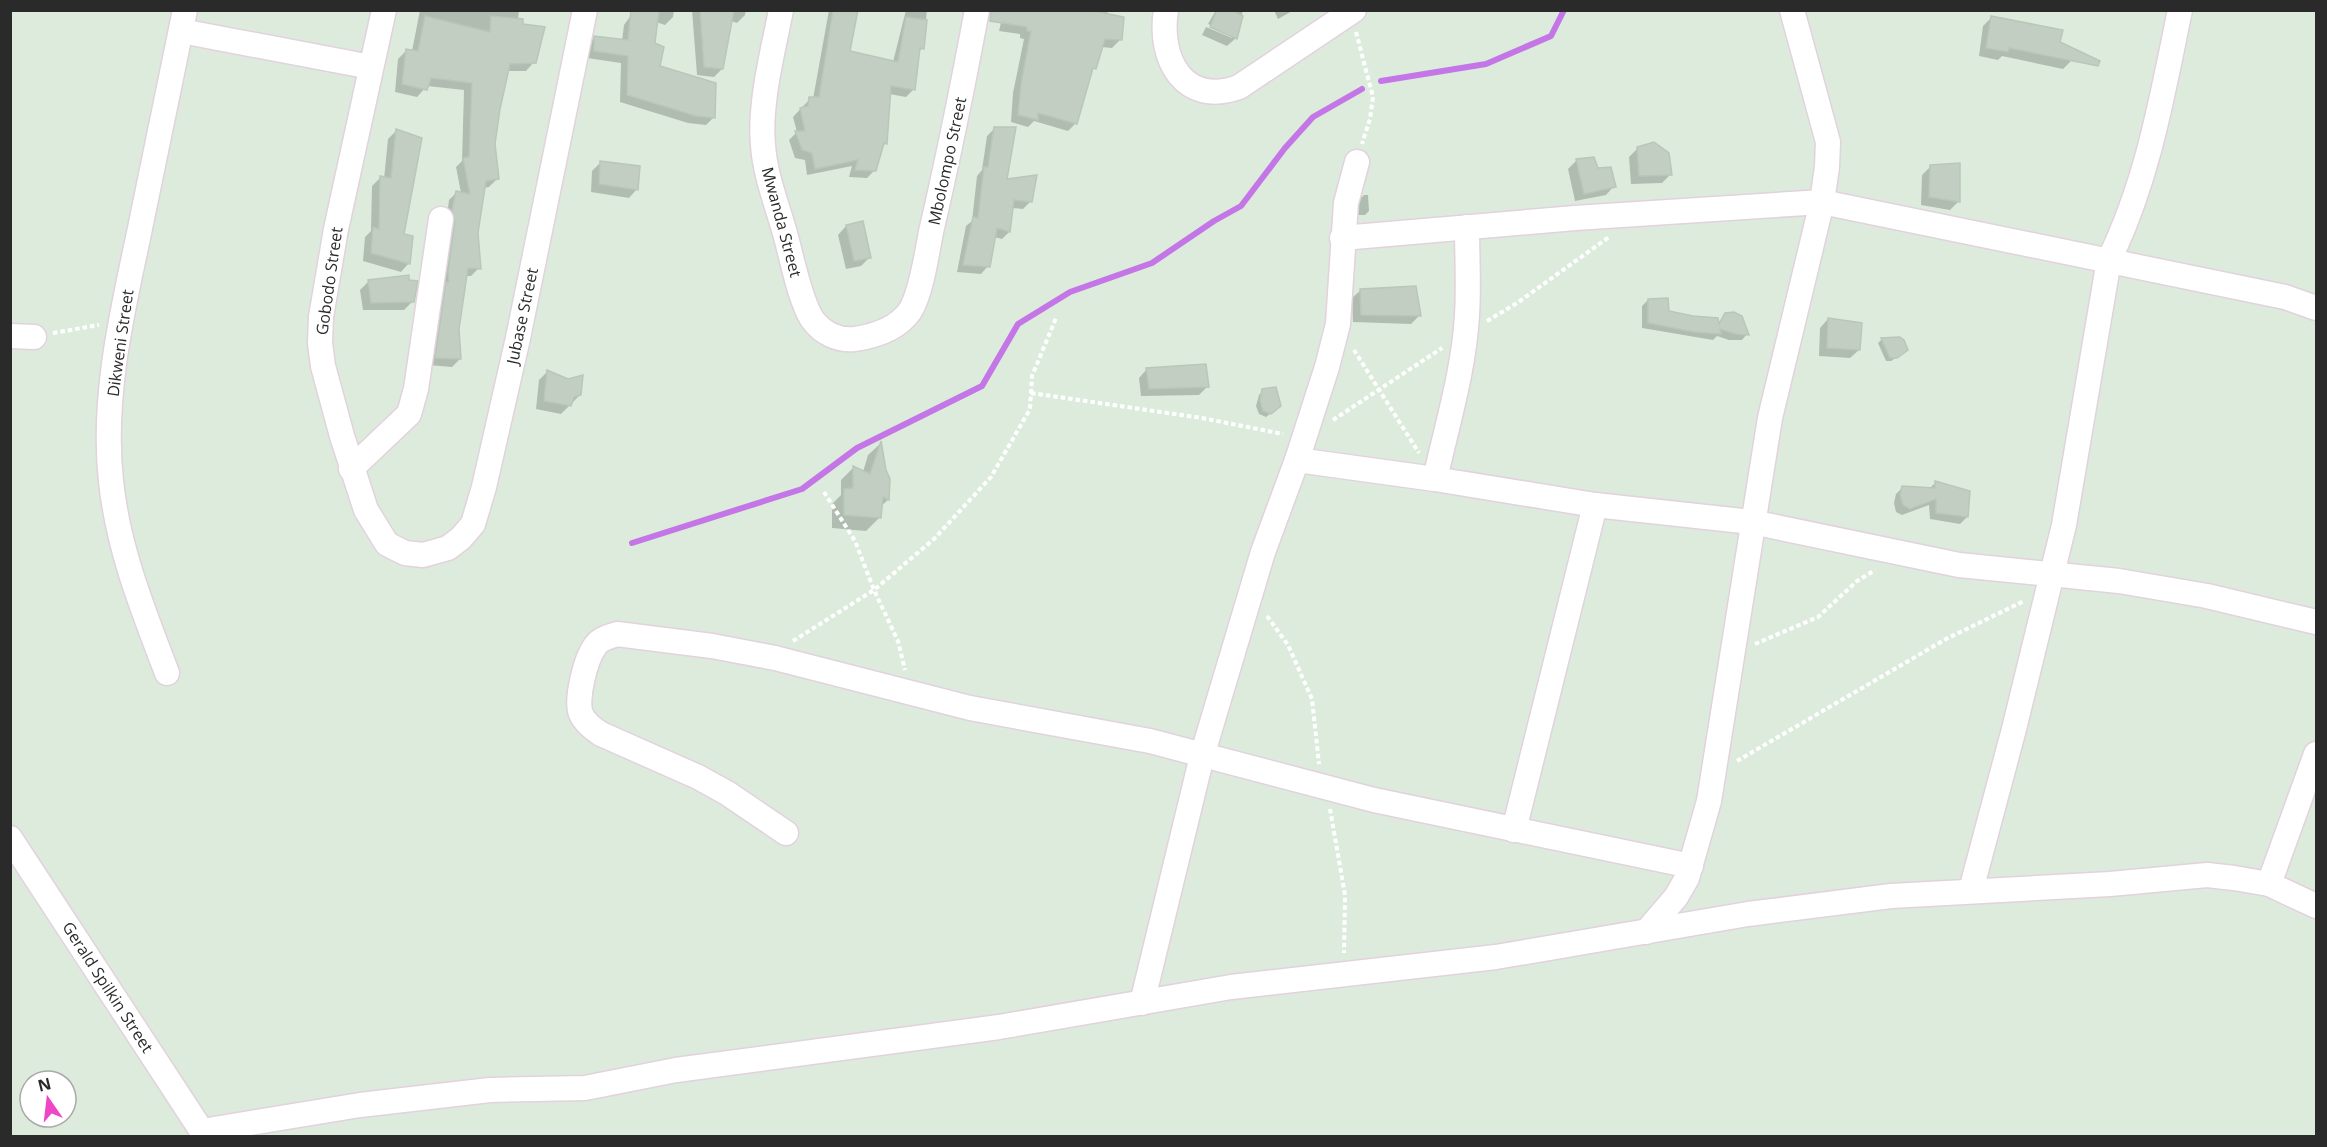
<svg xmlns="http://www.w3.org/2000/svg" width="2327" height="1147" font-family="'Open Sans',sans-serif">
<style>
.shadow{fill:#0003}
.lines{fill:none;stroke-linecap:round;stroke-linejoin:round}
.stream{stroke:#c476e7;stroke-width:6}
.building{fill:#c3cec3;stroke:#b7c7b8;stroke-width:1.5}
.minor-casing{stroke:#e2d2de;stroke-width:27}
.path{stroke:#fff;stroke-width:4;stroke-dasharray:4.5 3;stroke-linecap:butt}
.minor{stroke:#fff;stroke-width:24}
.labels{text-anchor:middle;stroke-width:5;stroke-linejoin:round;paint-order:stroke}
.street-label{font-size:16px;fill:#2a2a2a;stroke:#fff}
</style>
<rect width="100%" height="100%" fill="#ddebdd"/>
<!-- shadow -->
<g class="shadow">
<polygon points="420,10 519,10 518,20 534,62 526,71 507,71 493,144 497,179 489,187 483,188 476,233 479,268 471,276 465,276 458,329 460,359 452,367 428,365 449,200 457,192 461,193 456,167 462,161 464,90 427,86 417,97 395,92 398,59 406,51 412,51"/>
<polygon points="635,10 674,10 673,17 665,25 656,22 654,44 659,67 715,84 713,118 706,125 688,123 620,102 621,63 587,58 587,45 595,37 622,41 624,25"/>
<polygon points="692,10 746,10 745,15 737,23 731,21 722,69 714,77 697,75"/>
<polygon points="829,10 857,10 848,52 893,62 906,10 927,10 923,48 917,53 914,89 906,97 889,94 885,144 881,147 875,170 867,178 849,177 852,166 807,175 805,160 795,158 789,140 797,132 793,117 810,99 813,99"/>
<polygon points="1004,10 1108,10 1107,15 1120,40 1112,48 1101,47 1094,68 1090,72 1076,123 1068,131 1034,121 1028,127 1011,122 1013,93 1024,39 1020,38 1020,34 999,31"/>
<polygon points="1216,10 1243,10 1236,38 1227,46 1202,35 1206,27 1232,38 1232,35 1208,24"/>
<polygon points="1274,10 1294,10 1278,19"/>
<polygon points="1991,18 2059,42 2072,60 2063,69 2002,56 1998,60 1979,56 1983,26"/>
<polygon points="995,128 1005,180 1031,201 1023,209 1012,208 1009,232 1002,239 994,237 988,266 981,274 957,272 966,226 972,221 977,176 982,170 987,136"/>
<polygon points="396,131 402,235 409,263 401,272 363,261 365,237 371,231 372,186 380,178 384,179 388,139"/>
<polygon points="1638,148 1670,175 1662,183 1631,184 1629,157"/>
<polygon points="1576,161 1597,170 1614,186 1606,195 1575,201 1568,169"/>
<polygon points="600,163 637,189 629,198 591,192 592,171"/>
<polygon points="1959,164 1958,202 1950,210 1921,205 1922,175 1930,167"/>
<polygon points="1364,195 1368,195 1369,211 1365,215 1357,215 1360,199"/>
<polygon points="846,226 869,258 861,266 846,269 838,235"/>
<polygon points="369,281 413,301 404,310 363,310 360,290"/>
<polygon points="1361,290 1420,315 1411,324 1353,322 1352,298"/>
<polygon points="1648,300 1668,312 1717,324 1726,314 1747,334 1742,340 1729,340 1717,336 1713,340 1642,328 1642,306"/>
<polygon points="1828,319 1859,350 1850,358 1819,356 1820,328"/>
<polygon points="1882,339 1899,339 1902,354 1891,361 1886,361 1878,343"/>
<polygon points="1147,369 1208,386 1199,395 1141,396 1139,378"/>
<polygon points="547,372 580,395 561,414 536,409 539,380"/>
<polygon points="1263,391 1275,410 1266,417 1259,414 1256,406 1259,395"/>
<polygon points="880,444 885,471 888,479 888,500 880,507 879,518 866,531 832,528 832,504 841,495 841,480 853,468 863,472 868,455"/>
<polygon points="1935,483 1967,517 1960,524 1930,519 1929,505 1902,515 1896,512 1894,503 1896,494 1903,487 1929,489"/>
</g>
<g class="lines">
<!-- stream -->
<g class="stream">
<polyline points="1381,81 1486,64 1551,36 1564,10"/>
<polyline points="632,543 802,489 857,448 982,386 1018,324 1070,292 1152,263 1214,221 1241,206 1285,148 1313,117 1362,89"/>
</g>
</g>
<!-- building -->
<g class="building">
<polygon points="631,10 659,10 655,43 664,47 660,66 716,83 715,118 696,116 627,95 628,56 594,51 594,36 628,40"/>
<polygon points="700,10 734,10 723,69 704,67"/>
<polygon points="833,10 858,10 850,51 898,62 906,17 927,20 924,49 920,48 915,90 891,86 887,144 884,143 876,171 855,170 858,160 815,169 812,153 802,150 795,131 805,131 800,108 808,106 809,97 819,97"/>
<polygon points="991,10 1089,10 1124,17 1122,40 1105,39 1096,69 1093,68 1077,124 1038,113 1038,120 1018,115 1021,84 1031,31 1027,31 1027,27 990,21"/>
<polygon points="1217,10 1231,10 1243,16 1237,39 1210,27"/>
<polygon points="425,16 490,32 491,16 523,19 523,24 545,27 536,63 510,64 500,109 495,144 499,179 486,181 478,233 481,269 468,268 459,329 461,359 435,358 446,282 449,282 448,272 455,221 452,211 456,191 470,194 463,158 469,157 472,83 431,78 427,90 402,84 406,49 418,51"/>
<polygon points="1991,16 2063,30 2060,42 2100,61 2098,66 2009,48 2008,52 1986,48"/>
<polygon points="994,127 1016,127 1007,179 1037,175 1032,202 1014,200 1010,232 997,228 990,267 963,265 973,217 978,218 984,167 988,167"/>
<polygon points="396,129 422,138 404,234 413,236 410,264 371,253 373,227 379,229 380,176 391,178"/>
<polygon points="1654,142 1669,153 1672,175 1639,176 1637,147"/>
<polygon points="1594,157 1598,168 1611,167 1616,187 1584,194 1576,159"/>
<polygon points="600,161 640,166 638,190 599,184"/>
<polygon points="1960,163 1960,202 1929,197 1930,165"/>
<polygon points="863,221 871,258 854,261 846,225"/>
<polygon points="409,275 409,280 418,281 414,302 371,303 368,280"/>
<polygon points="1416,286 1421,316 1361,315 1360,289"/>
<polygon points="1668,298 1669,311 1693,316 1718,318 1719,324 1725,313 1734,312 1742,316 1749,335 1736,334 1720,329 1721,334 1694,332 1648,323 1648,299"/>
<polygon points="1828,318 1862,323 1860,350 1827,348"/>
<polygon points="1900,337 1904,340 1908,350 1897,358 1890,358 1881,338"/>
<polygon points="1206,364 1209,387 1149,389 1146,368"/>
<polygon points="547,370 568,379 583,375 581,395 574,397 571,406 544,401"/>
<polygon points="1276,387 1281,406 1271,414 1263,411 1260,401 1262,389"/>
<polygon points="881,441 886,470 890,479 889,500 883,497 881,518 844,515 844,489 853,488 853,466 870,474"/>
<polygon points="1935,481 1970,491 1968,517 1936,513 1936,499 1910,509 1903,505 1900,495 1902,486 1935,488"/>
</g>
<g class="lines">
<defs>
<g id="minor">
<polyline points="384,10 336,229 321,317 320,343 323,366 342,436 366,510 387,544 405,553 423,555 448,548 461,538 473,524 484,487 518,338 585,10"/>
<path d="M781 10C773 51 759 104 763 145 765 176 778 207 786 237 792 259 800 300 812 319 822 333 838 341 855 339 875 336 898 328 910 311 921 294 927 253 931 232 948 159 963 85 977 10"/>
<path d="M1166 10C1158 59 1184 107 1239 87L1354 10"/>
<polyline points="181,31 371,67"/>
<polyline points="1342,238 1575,218 1822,202 2285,297 2316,308"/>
<polyline points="10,336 34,337"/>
<polyline points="1297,460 1435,479 1595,505 1752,522 1959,565 2119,581 2207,596 2316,622"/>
<polyline points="351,469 409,414 416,389 441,219"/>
<path d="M1435 479C1447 425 1464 370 1467 315 1469 286 1467 256 1467 227"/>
<path d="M167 673C143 610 118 549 111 481 102 400 121 317 138 238 154 162 170 86 185 10"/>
<polyline points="1514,830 1595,505"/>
<path d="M786 833 727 793 698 777 601 734C593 729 585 723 581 714 575 700 586 657 596 645 601 638 609 637 617 634L712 646 775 658 970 708 1150 741 1374 800 1691 866"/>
<polyline points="10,838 205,1136"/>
<polyline points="2269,884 2316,754"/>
<path d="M1971 890 2014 729 2064 525 2109 260C2148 180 2162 97 2180 10"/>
<polyline points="1646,932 1676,897 1687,878 1709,801 1770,418 1822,202 1827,167 1828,142 1792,10"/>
<polyline points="1142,1003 1202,756 1263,552 1297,460 1327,367 1338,324 1346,203 1357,162"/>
<polyline points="202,1131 360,1105 490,1090 585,1088 676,1070 999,1027 1231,987 1496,957 1748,914 1891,896 2110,884 2207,875 2234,878 2269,884 2316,906"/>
</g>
</defs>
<!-- minor casing -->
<use href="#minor" class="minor-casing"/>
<!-- path -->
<g class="path">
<polyline points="1356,32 1373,97 1370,119 1362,144"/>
<polyline points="1487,321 1517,303 1609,237"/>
<polyline points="53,333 99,325"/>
<polyline points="1354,350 1419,453"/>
<polyline points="1031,393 1202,418 1283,434"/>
<polyline points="1333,420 1442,348"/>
<polyline points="824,492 855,541 874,590 898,641 905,670"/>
<polyline points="1267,616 1288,645 1312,699 1319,764"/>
<polyline points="793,641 874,590 934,539 991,477 1030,409 1032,376 1056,318"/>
<polyline points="1755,644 1818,617 1857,581 1875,570"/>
<polyline points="1737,761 1946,639 2024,601"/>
<polyline points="1330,809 1345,895 1344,953"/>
</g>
<!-- minor -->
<use href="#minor" class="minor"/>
</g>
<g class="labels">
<!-- street labels -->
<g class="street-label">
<text transform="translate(947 161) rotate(-78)" y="6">Mbolompo Street</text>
<text transform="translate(782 222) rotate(75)" y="6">Mwanda Street</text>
<text transform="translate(329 281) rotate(-82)" y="6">Gobodo Street</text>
<text transform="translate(522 316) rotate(-78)" y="6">Jubase Street</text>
<text transform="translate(120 343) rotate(-82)" y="6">Dikweni Street</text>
<text transform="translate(108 987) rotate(57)" y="6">Gerald Spilkin Street</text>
</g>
</g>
<!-- border -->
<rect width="2327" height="1147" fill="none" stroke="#2a2a2a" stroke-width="24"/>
<!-- north arrow -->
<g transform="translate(48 1099) rotate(346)"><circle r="28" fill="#ffffff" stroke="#aaaaaa" stroke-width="1.5"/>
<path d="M0-4.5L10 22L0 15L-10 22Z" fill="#ef46c8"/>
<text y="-9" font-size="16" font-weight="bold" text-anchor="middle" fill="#2a2a2a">N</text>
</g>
</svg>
